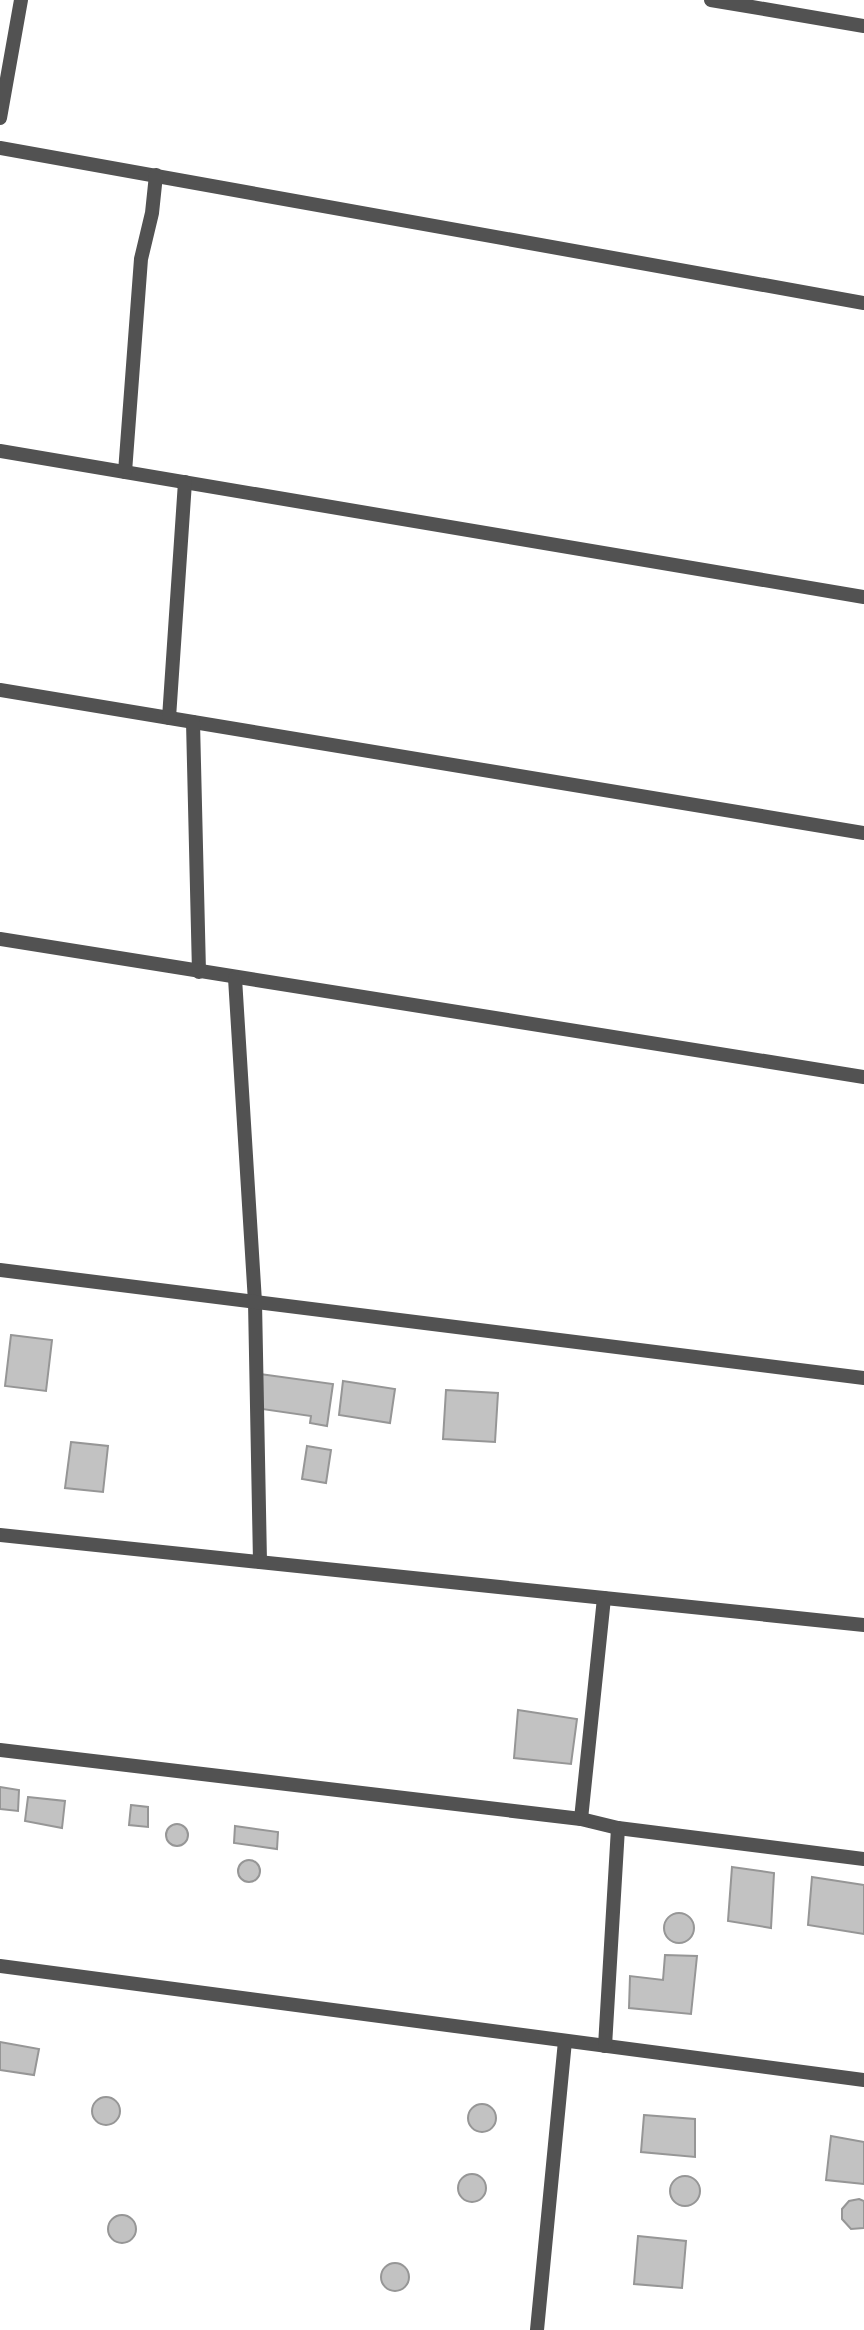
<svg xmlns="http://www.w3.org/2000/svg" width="864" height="2330" font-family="'PT Sans Narrow',sans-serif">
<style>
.building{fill:#c2c2c2;stroke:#969696;stroke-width:2}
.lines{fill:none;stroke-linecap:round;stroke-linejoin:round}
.street{stroke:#525252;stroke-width:14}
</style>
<rect width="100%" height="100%" fill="#fff"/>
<!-- building -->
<g class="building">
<polygon points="11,1335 52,1340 46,1391 5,1386"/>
<polygon points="260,1374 333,1384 327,1426 310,1423 311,1416 255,1408"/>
<polygon points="343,1381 395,1389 390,1423 339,1415"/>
<polygon points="446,1390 498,1393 495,1442 443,1439"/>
<polygon points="71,1442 108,1446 103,1492 65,1488"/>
<polygon points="307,1446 331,1450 326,1483 302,1479"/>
<polygon points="518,1710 577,1719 571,1764 514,1758"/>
<polygon points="0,1787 19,1790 18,1811 0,1809"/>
<polygon points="28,1797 65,1801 62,1828 25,1821"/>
<polygon points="131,1805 148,1807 148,1827 129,1825"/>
<circle cx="177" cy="1835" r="11"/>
<polygon points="235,1826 278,1832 277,1849 234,1843"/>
<circle cx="249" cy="1871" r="11"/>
<polygon points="732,1867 774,1873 771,1928 728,1921"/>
<polygon points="812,1877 864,1885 864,1934 808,1925"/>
<circle cx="679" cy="1928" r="15"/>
<polygon points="665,1955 697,1956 691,2014 629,2008 630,1976 663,1980"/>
<polygon points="0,2042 39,2049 34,2075 0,2070"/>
<circle cx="106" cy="2111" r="14"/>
<circle cx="482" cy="2118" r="14"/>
<polygon points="644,2115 695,2119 695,2157 641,2152"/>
<polygon points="831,2136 864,2142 864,2184 826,2180"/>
<circle cx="472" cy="2188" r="14"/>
<circle cx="685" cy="2191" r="15"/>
<polygon points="859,2199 864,2201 864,2228 851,2229 842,2219 842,2209 849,2201"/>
<circle cx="122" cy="2229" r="14"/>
<polygon points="638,2236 686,2241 682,2288 634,2284"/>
<circle cx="395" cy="2277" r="14"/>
</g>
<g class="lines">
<!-- street -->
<g class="street">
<polyline points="711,0 864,26"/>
<polyline points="0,118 21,0"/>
<polyline points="0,148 864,303"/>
<polyline points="0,451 864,597"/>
<polyline points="125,472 141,259 152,213 156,175"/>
<polyline points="0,690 864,833"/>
<polyline points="169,718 185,482"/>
<polyline points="193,722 199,972"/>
<polyline points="0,939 864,1077"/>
<polyline points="235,978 255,1302 260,1562"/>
<polyline points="0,1270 864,1378"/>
<polyline points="0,1535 864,1625"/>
<polyline points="0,1750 581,1819 618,1828 864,1859"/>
<polyline points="581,1819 604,1598"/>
<polyline points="0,1966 864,2080"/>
<polyline points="605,2046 618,1828"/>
<polyline points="537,2330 565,2041"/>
</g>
</g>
</svg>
